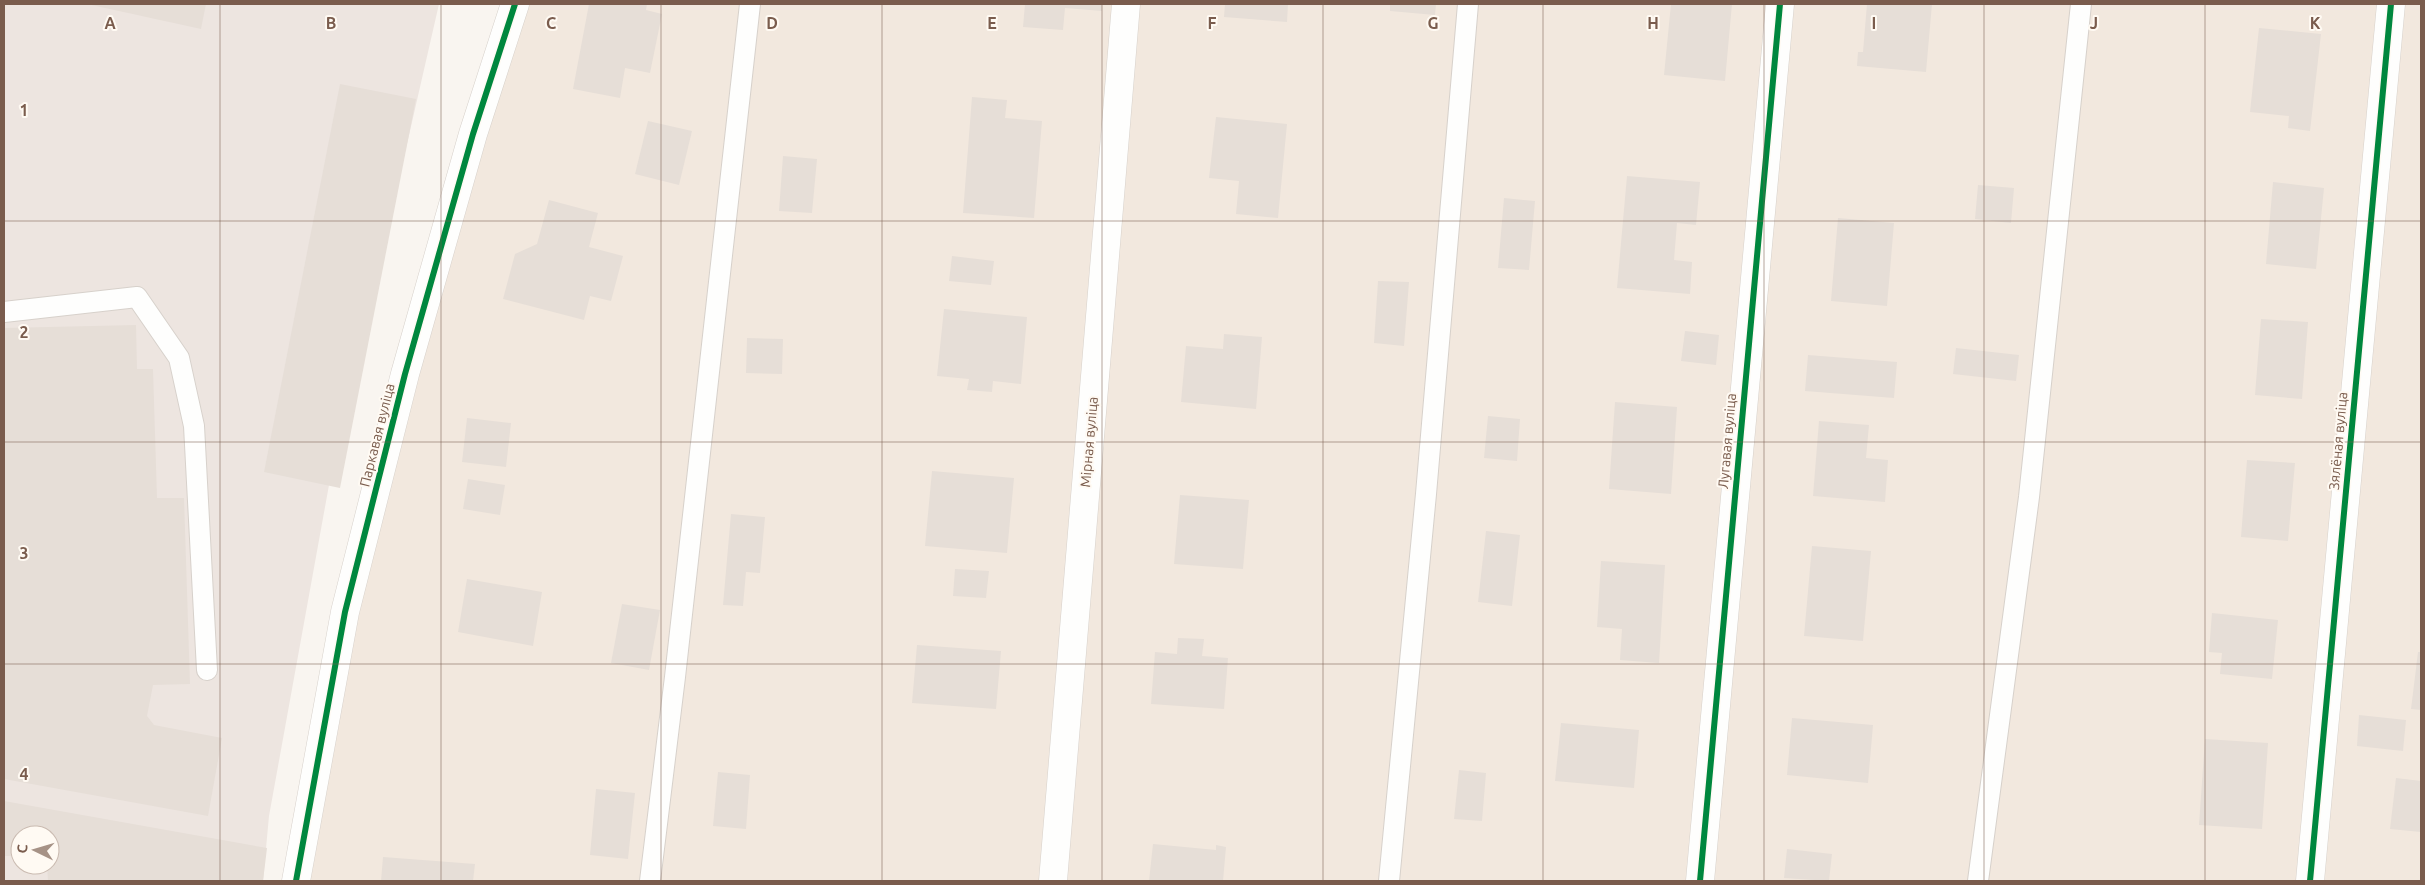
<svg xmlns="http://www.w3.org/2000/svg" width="2425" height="885" font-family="Ubuntu,sans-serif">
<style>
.residential{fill:#f2e8de}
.industrial{fill:#ede5e0;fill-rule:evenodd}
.building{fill:#e6ded7}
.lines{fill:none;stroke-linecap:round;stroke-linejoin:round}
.service-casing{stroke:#d7d1cb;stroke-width:22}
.minor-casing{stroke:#d7d1cb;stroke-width:29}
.service{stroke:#fefefd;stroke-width:20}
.minor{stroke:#fefefd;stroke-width:28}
.cycleway-casing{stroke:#fffaf3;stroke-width:9}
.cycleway{stroke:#00873e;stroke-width:6}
.grid{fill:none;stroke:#7a5c4d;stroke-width:1;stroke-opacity:0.55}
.labels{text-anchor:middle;stroke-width:4;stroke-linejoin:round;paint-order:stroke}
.street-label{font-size:14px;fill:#7a5c4d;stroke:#fffaf3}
.grid-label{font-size:16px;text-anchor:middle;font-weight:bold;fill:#7a5c4d;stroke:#fffaf3;stroke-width:4;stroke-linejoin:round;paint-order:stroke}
</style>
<rect width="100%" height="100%" fill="#f9f5f0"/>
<!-- residential -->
<polygon class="residential" points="515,4 2421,4 2421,881 300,881 345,612"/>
<!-- industrial -->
<path class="industrial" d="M4 4H439L329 485 269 816 263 881H4ZM20 835H50V865H20Z"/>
<!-- building -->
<g class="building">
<polygon points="87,4 206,4 201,29"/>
<polygon points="589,4 647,4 646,10 662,14 650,73 625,68 620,98 573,89"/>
<polygon points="1025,4 1102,4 1102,11 1065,8 1063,30 1023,27"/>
<polygon points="1225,4 1288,4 1287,22 1224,17"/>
<polygon points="1390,4 1436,4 1435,15 1390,11"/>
<polygon points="1671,4 1732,4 1725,81 1664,75"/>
<polygon points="1867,4 1932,4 1926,72 1857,66 1858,52 1863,52"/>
<polygon points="2259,28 2321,34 2310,131 2288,128 2289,116 2250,112"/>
<polygon points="340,84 416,99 340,488 264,472"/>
<polygon points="972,97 1007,100 1005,118 1042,121 1034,218 963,213"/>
<polygon points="1216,117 1287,124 1278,218 1236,214 1239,181 1209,178"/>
<polygon points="648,121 692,131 679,185 635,174"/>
<polygon points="783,156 817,159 812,213 779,211"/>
<polygon points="1627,176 1700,182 1696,225 1677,223 1674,260 1692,262 1690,294 1617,288"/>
<polygon points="2273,182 2324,188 2316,269 2266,264"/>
<polygon points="1978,185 2014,188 2011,223 1975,219"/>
<polygon points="1504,198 1535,201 1529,270 1498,268"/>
<polygon points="549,200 598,213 589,247 623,256 611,301 590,296 584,320 503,299 515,254 537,244"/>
<polygon points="1838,218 1894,223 1887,306 1831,301"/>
<polygon points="952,256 994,261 991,285 949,281"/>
<polygon points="1378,281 1409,282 1404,346 1374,343"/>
<polygon points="944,309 1027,317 1021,384 993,381 992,392 967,390 969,379 937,376"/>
<polygon points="2261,319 2308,322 2302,399 2255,395"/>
<polygon points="136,325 137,369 153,369 157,498 184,498 190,684 153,685 147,716 154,725 222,738 208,816 4,779 4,328"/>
<polygon points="1685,331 1719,335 1716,365 1681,361"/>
<polygon points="1224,334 1262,337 1256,409 1181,402 1186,346 1223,349"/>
<polygon points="747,338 783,339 782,374 746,373"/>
<polygon points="1956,348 2019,355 2016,381 1953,374"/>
<polygon points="1808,355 1897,362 1894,398 1805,391"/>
<polygon points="1615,402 1677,407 1671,494 1609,489"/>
<polygon points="1488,416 1520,419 1517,461 1484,458"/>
<polygon points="467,418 511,423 506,467 462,462"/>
<polygon points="1819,421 1869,425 1866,458 1888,460 1885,502 1813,496"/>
<polygon points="2247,460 2295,463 2288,541 2241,537"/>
<polygon points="932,471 1014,478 1007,553 925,546"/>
<polygon points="468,479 505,485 500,515 463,509"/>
<polygon points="1180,495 1249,500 1243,569 1174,564"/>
<polygon points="731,514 765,517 760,573 746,572 743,606 723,605"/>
<polygon points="1486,531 1520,535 1512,606 1478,602"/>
<polygon points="1812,546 1871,551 1863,641 1804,636"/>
<polygon points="1601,561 1665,565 1659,663 1620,660 1622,629 1597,627"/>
<polygon points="955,569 989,571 986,598 953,596"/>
<polygon points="467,579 542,592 533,646 458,632"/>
<polygon points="622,604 660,610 649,670 611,663"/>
<polygon points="2212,613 2278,620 2272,679 2220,674 2222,653 2209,652"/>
<polygon points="1178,638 1204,639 1202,656 1228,658 1224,709 1151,704 1155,652 1177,654"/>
<polygon points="917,645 1001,651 996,709 912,703"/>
<polygon points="2418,652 2421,652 2421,710 2411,709"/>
<polygon points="2359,715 2406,720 2403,751 2357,746"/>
<polygon points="1792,718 1873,725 1868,783 1787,775"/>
<polygon points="1561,723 1639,730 1634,788 1555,781"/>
<polygon points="2205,739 2268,743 2262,829 2199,825"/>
<polygon points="1459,770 1486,773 1482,821 1454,819"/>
<polygon points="718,772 750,775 746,829 713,826"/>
<polygon points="2396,778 2421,781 2421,832 2390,829"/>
<polygon points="596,789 635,793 628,859 590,855"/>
<polygon points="4,801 267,848 263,881 48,881 47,865 50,865 50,835 20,835 20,856 4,856"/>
<polygon points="1153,844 1216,850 1216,845 1226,847 1223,881 1149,881"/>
<polygon points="1787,849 1832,854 1829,881 1784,878"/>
<polygon points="383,857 475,864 473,881 381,881"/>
</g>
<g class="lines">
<defs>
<g id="service">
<polyline points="4,312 137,297 179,358 194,426 207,670"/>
<polyline points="650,881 675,677 750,4"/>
<polyline points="1389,881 1426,494 1468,4"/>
<polyline points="1978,881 2029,497 2081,4"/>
</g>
<g id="minor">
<polyline points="296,881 345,612 405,374 473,134 515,4"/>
<polyline points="1053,881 1126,4"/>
<polyline points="1700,881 1780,4"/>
<polyline points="2310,881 2391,4"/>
</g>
</defs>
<!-- service casing -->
<use href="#service" class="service-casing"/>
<!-- minor casing -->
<use href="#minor" class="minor-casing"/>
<!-- service -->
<use href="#service" class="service"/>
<!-- minor -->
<use href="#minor" class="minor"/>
<defs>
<g id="cycleway">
<polyline points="296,881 345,612 405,374 473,134 515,4"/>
<polyline points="1700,881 1780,4"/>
<polyline points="2310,881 2391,4"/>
</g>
</defs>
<!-- cycleway casing -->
<use href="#cycleway" class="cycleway-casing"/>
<!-- cycleway -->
<use href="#cycleway" class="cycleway"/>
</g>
<!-- grid -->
<path class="grid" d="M220 4V881M441 4V881M661 4V881M882 4V881M1102 4V881M1323 4V881M1543 4V881M1764 4V881M1984 4V881M2205 4V881M4 221H2421M4 442H2421M4 664H2421"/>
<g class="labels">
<!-- street labels -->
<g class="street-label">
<text transform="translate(377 435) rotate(-76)" y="5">Паркавая вуліца</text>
<text transform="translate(1727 441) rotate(-85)" y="5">Лугавая вуліца</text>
<text transform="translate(2338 441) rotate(-85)" y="5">Зялёная вуліца</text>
<text transform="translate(1089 442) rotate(-85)" y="5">Мірная вуліца</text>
</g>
</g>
<g class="grid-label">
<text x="110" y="29">A</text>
<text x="331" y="29">B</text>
<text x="551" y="29">C</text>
<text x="772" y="29">D</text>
<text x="992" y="29">E</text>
<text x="1212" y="29">F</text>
<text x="1433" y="29">G</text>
<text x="1653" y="29">H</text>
<text x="1874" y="29">I</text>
<text x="2094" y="29">J</text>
<text x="2315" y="29">K</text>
<text x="24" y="116">1</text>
<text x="24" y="338">2</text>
<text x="24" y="559">3</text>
<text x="24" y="780">4</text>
</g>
<!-- border -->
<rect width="2425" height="885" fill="none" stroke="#7a5c4d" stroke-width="10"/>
<!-- north arrow -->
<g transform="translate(35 850) rotate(275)"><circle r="24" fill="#fffaf3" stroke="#cabbb1"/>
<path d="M0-4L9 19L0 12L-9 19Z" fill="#a69286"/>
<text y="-8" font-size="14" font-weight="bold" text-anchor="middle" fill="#7a5c4d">С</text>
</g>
</svg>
